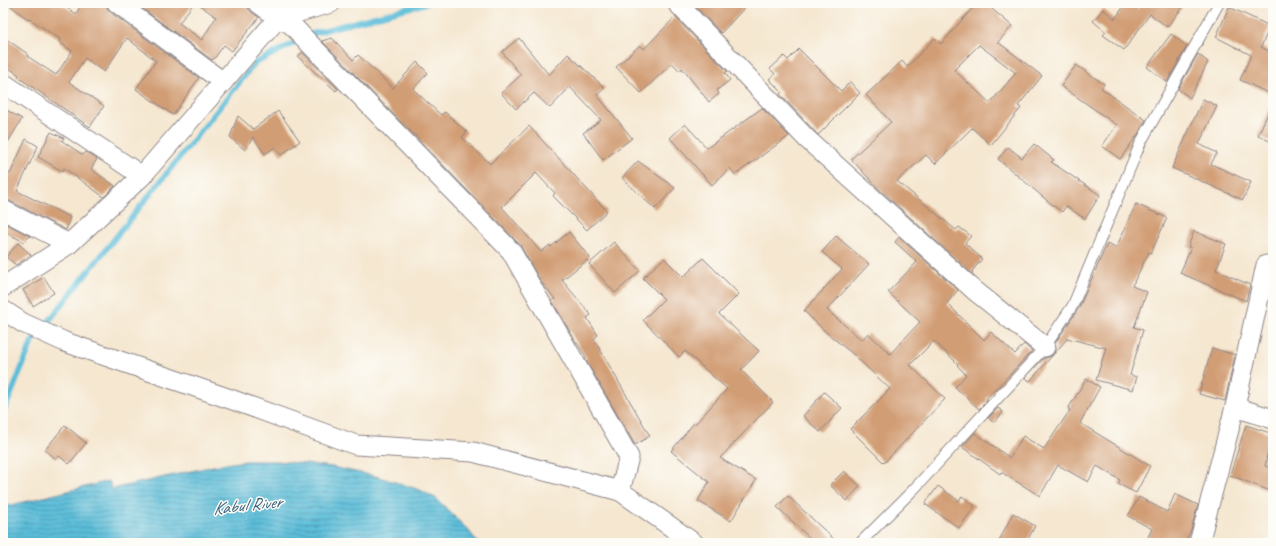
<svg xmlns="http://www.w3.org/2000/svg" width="1276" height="546" font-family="Caveat,sans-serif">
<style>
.water{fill:url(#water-rules);stroke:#3e708a}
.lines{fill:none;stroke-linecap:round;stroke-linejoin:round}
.stream{stroke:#5bbdd9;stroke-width:5.5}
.building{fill:#d19d74;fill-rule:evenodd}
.service-casing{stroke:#8c8486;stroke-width:12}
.minor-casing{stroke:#8c8486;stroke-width:21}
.service{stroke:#fff;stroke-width:10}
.minor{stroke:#fff;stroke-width:19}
.labels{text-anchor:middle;stroke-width:3;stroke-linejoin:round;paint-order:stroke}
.water-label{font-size:18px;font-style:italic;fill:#39607a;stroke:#fdfcf7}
</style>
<defs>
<pattern id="water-rules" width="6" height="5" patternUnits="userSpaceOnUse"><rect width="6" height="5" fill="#5bbdd9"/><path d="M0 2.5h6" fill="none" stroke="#4b99b1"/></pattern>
</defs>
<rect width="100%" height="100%" fill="#fdfcf7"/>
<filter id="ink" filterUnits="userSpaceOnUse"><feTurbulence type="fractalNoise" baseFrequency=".025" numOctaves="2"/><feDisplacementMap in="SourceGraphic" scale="8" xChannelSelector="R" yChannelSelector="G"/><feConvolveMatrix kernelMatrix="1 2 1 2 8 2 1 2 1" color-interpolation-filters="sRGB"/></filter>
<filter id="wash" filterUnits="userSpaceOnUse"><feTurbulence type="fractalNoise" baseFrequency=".012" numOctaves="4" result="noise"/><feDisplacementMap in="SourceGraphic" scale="16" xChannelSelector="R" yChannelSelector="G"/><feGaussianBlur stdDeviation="0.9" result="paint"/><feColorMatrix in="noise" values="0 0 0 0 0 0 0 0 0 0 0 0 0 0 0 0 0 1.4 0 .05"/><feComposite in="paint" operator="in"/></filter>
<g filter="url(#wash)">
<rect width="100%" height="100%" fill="#f5e7d0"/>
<!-- water -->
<polygon class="water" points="246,461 278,461 332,467 379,477 420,490 437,499 469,531 478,543 3,543 3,507 109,481 112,489 218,465"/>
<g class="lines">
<!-- stream -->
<polyline class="stream" points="3,414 32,342 255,63 314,33 427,3"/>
</g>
<g id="blocks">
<!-- building -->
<g class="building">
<polygon points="7,3 60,3 76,14 82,3 106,3 107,8 110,12 199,78 173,115 136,89 156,61 127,38 104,72 85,58 69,82 104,106 90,127 18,77 19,75 3,64 3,37 28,54 27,56 56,75 72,51 59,42 60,39 30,19 29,20"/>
<polygon points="135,3 194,3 179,23 202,40 216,17 197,3 247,3 248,8 251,12 259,17 232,51 224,45 214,59 213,59 212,60"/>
<polygon points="700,3 749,3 721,33 696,7"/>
<path d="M977 3H985L1012 26 998 42 1042 76 1018 106 1021 108 991 145 972 128 935 164 926 155 897 181 956 230 959 227 971 236 965 243 982 259 972 271 973 272 972 274 877 187 851 159 891 122 866 95 902 61 907 67 935 38 941 44ZM979 45 1016 73 990 103 954 70Z"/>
<polygon points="1126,3 1129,3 1137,9 1140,6 1137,3 1186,3 1167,27 1150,14 1124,50 1103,35 1106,32 1093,21 1103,9 1115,19"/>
<polygon points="1229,7 1270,26 1261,47 1273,53 1273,95 1240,80 1251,55 1216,37"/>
<polygon points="675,17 727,71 725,73 730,80 717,90 719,94 709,102 682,68 680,71 672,63 641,93 616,67 640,45 644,49"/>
<polygon points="1171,34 1187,46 1167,82 1147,67"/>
<polygon points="332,38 353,60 358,55 393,88 417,62 428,73 413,89 441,115 445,112 467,132 462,137 490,164 529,126 607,211 587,230 553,196 555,193 536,173 502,207 541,252 550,245 551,247 569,232 590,258 562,280 591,315 587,318 598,335 594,339 650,436 635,445 585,359 587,358 575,340 552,301 555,299 542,283 520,245 419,140 419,139 401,122 322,41"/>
<polygon points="519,38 549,75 568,54 605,88 597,95 632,138 603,160 583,133 601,120 570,87 550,108 534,93 516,109 501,93 521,75 502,52"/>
<polygon points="799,49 841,91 850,82 860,93 818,135 780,94 782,92 769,79 775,74 770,69 784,56 788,60"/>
<polygon points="302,52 338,89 336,91 298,57"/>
<polygon points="1198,54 1208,62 1190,98 1178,89"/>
<polygon points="1076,65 1104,84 1101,88 1146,120 1138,134 1120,159 1102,146 1117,125 1061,86"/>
<polygon points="1203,99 1217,106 1199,144 1217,153 1211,164 1251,182 1243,200 1172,168"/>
<polygon points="1273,102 1273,143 1258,135"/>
<polygon points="3,108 22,119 3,150"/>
<polygon points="762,108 789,136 735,175 730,168 712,185 670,138 685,124 707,148"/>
<polygon points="278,111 300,141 281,155 275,147 265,154 253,137 245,150 230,137 238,116 253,129"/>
<polygon points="51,132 64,138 62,141 83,155 86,152 97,159 91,169 115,186 104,197 64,168 62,171 38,157"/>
<polygon points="26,139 38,146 17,191 70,217 66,230 8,200 3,199 3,170 10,174"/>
<polygon points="1034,144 1054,160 1051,162 1100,195 1085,219 1066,206 1062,212 1050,203 998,159 1008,147 1022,158"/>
<polygon points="638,161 675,188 655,209 622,178"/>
<polygon points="1136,204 1167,218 1151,253 1149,252 1132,286 1147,292 1134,327 1143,330 1130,375 1137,377 1133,390 1096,380 1106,348 1067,338 1067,339 1030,381 1025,378 1044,358 1049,357 1054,354 1056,348 1055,343 1079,308 1107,244 1116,248"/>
<polygon points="3,222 30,236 24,242 3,231"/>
<polygon points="1194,231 1226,244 1216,270 1250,285 1246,301 1180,273 1191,248 1188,247"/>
<polygon points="836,236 869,264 827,310 862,340 868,333 890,354 920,322 888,292 917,262 895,242 899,237 958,290 947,303 984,340 991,332 1015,354 1024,344 1032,351 986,399 988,400 979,409 955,387 966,375 957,365 958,364 934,341 910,365 945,399 884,463 850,429 890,389 854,355 827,333 804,311 842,269 822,252"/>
<polygon points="614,242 640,271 615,293 589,264"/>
<polygon points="18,243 31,255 16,265 6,257"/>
<polygon points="664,258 683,277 703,258 739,294 719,314 759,351 741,370 773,402 720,458 756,480 731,521 698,501 709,482 671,451 694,423 695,424 727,389 685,351 679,357 643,320 664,299 643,278"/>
<polygon points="44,277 54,293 33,306 23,290"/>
<polygon points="1212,348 1235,355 1225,401 1199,394"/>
<polygon points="1086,379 1100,387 1080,423 1150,466 1136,493 1118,484 1120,480 1097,466 1088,482 1058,465 1040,496 1001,472 1000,474 962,447 975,433 1010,458 1023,436 1044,449 1070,410 1068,409"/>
<polygon points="824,392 842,408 820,432 803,416"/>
<polygon points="998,408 1003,412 994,423 988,418"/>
<polygon points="65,425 86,443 69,464 59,456 56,459 45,450"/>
<polygon points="1246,425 1273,434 1273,439 1266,458 1267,459 1265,466 1273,469 1273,492 1230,475"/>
<polygon points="844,471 860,486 847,501 830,485"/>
<polygon points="938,486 959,501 962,496 975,506 959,528 925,504"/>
<polygon points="1175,494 1198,505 1191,530 1185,543 1145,543 1152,529 1128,516 1139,497 1167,512"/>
<polygon points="788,496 838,543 815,543 777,507"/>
<polygon points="1013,513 1035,526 1026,543 998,543"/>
</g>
</g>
</g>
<g filter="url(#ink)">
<use href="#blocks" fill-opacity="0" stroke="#8c8486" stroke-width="1"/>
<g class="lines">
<defs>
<polyline id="service" points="860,543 914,489 1045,347 1073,305 1141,142 1219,3"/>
<g id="minor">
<polyline points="117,3 223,82"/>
<polyline points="258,3 278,18 291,24 308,42 511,251 629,457 620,491"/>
<polyline points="677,3 807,139 974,290 1045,347"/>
<polyline points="3,83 142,176"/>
<polyline points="3,210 69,244"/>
<polyline points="3,287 69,244 142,176 278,18 331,3"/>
<polyline points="3,310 23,323 65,342 233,400 356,445 473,452 620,491 694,543"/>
<polyline points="1235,407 1273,419"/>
<polyline points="1199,543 1235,407 1266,265"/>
</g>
</defs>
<!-- service casing -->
<use href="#service" class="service-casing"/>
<!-- minor casing -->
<use href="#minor" class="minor-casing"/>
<!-- service -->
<use href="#service" class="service"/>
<!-- minor -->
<use href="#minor" class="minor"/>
</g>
</g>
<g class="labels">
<!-- water labels -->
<g class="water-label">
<text transform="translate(247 505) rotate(-6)" y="6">Kabul River</text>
</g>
</g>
<!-- margin -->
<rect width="1276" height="546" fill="none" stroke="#fdfcf7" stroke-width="16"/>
</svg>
